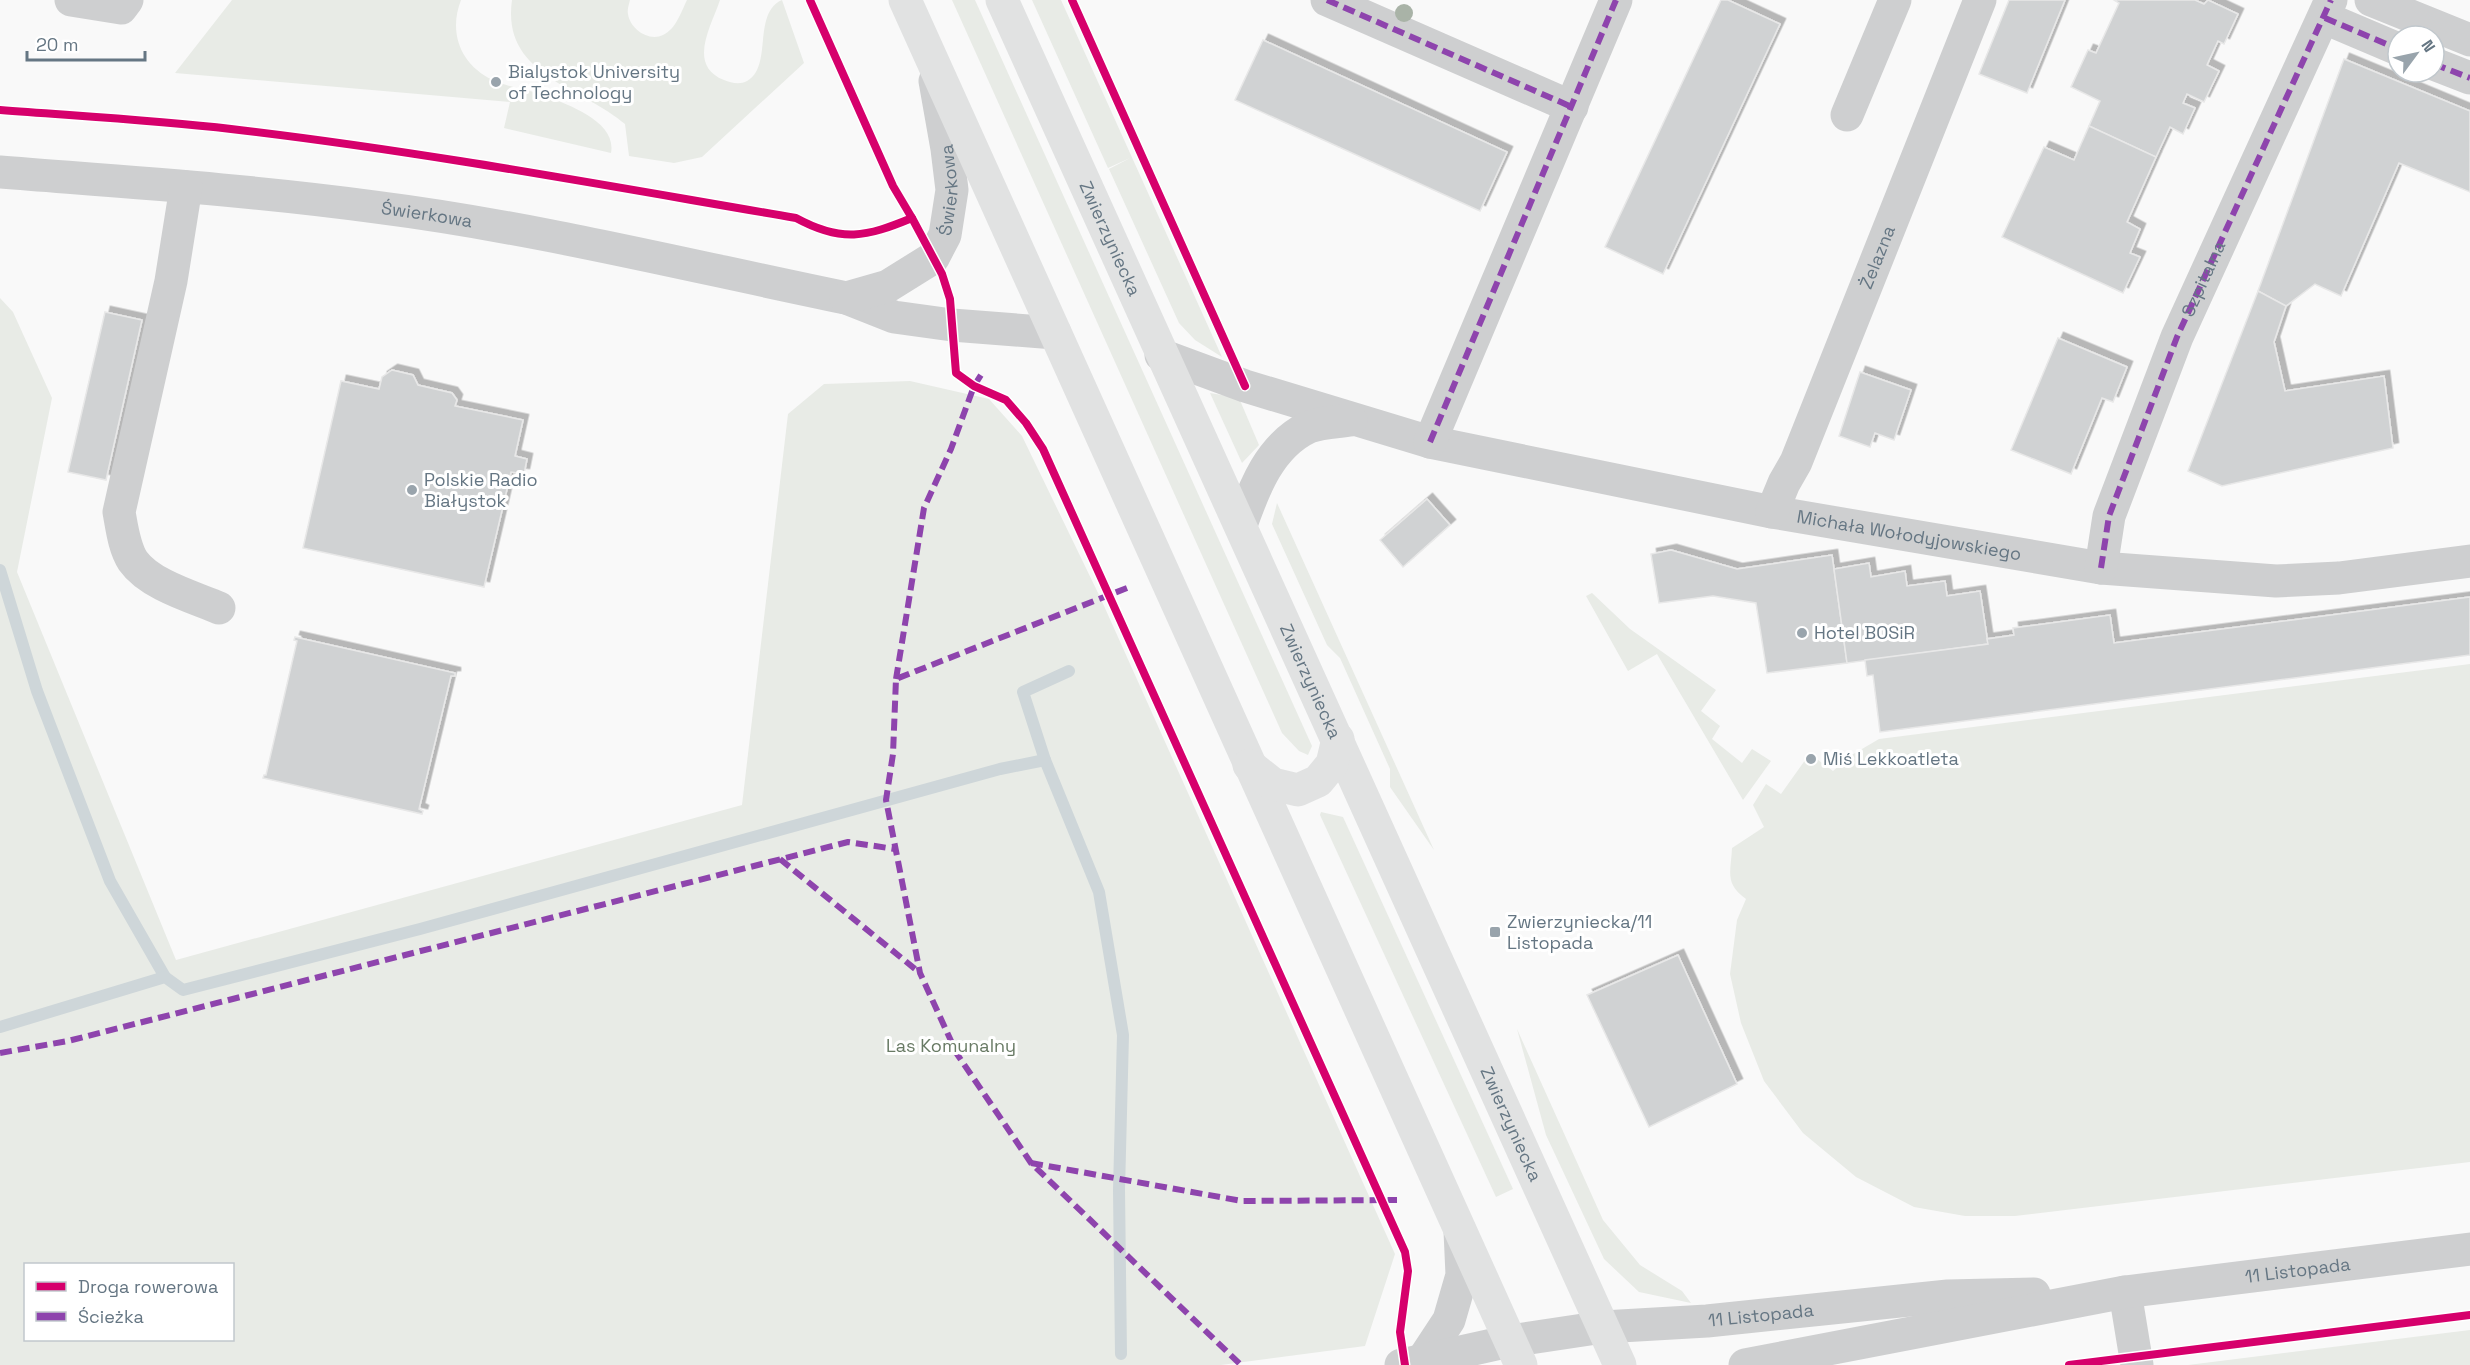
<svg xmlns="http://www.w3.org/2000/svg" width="2470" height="1365" font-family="'Space Grotesk',sans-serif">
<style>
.green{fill:#e8ebe6;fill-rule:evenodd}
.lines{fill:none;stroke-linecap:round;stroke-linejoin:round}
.stream{stroke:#ced6d9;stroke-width:12}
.building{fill:#d0d2d3;stroke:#e8e8e8;stroke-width:1.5;filter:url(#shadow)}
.minor{stroke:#cecfd0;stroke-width:33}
.major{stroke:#e1e2e2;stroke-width:33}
.quiet{stroke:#8e44ad;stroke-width:6;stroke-dasharray:12 6;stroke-linecap:butt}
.cycleway-casing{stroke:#fff;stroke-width:11}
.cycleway{stroke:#d6006c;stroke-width:8}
.tree{fill:#a9b3a7}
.poi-dot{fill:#99a4ac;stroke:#fff;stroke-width:2}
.labels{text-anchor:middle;stroke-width:6;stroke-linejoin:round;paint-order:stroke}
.poi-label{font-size:18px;fill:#657683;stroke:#fff;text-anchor:start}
.street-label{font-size:18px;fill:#657683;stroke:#fff}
.park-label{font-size:18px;fill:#687a64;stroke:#fff}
</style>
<defs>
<filter id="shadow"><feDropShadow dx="5.5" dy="-5.5" stdDeviation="0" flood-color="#0004"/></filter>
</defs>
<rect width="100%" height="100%" fill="#f9f9f9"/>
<!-- green -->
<g class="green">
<path d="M232 0H461C448 33 461 65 493 80 510 88 530 90 547 96 570 106 617 122 611 153L504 128 510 102 175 73Z"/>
<path d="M512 0H630C629 4 627 10 628 14 630 29 649 42 663 35 676 29 681 12 687 0H720C711 27 687 65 724 80 731 83 740 85 747 81 773 67 752 13 782 0L804 63 702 157 674 163 629 156 625 124C583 87 501 76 512 0Z"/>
<polygon points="952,0 975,0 1312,746 1308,755 1299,751 1282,733"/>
<polygon points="1032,0 1061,0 1222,357 1195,340 1179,323 1109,169 1130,158 1108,168"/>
<path d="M0 298 13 312 52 398 17 572 176 960 742 805 788 414 824 384 910 381 989 399 1022 436 1100 597 1395 1254 1365 1346 1221 1365H0ZM26 1264H232V1340H26Z"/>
<polygon points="1210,393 1239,398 1259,445 1242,463"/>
<polygon points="1277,503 1434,850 1390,787 1390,769 1340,658 1327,645 1272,524"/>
<polygon points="1592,593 1630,629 1716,690 1701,711 1720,726 1712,739 1742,763 1752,749 1771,761 1743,800 1657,654 1628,671 1586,596"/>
<path d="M2470 664V1162L2015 1216H1965L1914 1207 1856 1177 1803 1133 1764 1081 1741 1023 1730 974 1737 920 1746 899C1724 883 1731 872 1732 848L1764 827 1753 805 1766 784 1781 794 1808 756 1814 757 1833 771 1850 756 1879 739Z"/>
<polygon points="1321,812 1343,817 1513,1189 1496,1197 1320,815"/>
<polygon points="1517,1029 1603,1220 1640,1265 1682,1291 1691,1303 1639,1292 1604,1259 1546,1135"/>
<polygon points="2470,1330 2470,1365 2188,1365"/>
</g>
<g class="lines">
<!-- stream -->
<g class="stream">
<polyline points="0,570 37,691 110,881 165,977"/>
<polyline points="1045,760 1023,692 1069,671"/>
<polyline points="0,1027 165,977 183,990 420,929 1000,769 1045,760 1099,892 1123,1035 1119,1190 1121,1354"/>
</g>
</g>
<!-- building -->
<g class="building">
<polygon points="1721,0 1728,0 1780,24 1663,274 1605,247"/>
<polygon points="2009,0 2065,0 2027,93 1979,74"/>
<polygon points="2114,0 2195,0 2204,4 2208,0 2238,14 2224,44 2218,41 2207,65 2219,71 2204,102 2187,94 2183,103 2195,108 2183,134 2170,127 2156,157 2089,126 2100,101 2071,87 2088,50 2096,53 2119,3"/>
<polygon points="1263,40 1507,152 1480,211 1235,100"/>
<polygon points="2344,59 2470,111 2470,192 2399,163 2341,296 2315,284 2286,306 2258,291"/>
<polygon points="2089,126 2156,157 2127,222 2140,229 2130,253 2140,257 2123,293 2002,237 2044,147 2074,160"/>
<polygon points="2258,291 2286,306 2274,342 2285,391 2384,376 2393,448 2222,486 2188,471"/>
<polygon points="105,312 142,320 106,480 68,472"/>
<polygon points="2058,338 2127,367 2113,402 2102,398 2071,474 2011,450"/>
<polygon points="392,370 413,375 418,385 452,393 457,400 455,406 523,420 515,456 527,459 524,474 511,472 484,587 303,548 341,381 379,389 382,377"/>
<polygon points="1860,372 1911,390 1894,440 1875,433 1870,447 1839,436"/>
<polygon points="1427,499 1450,525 1403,567 1380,540"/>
<polygon points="1671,550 1737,569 1832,555 1847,663 1767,673 1756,603 1713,596 1659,603 1651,554"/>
<polygon points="1869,563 1871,577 1905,571 1907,586 1945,581 1947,596 1980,591 1988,644 1847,663 1834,569"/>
<polygon points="2470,597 2470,655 1880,732 1873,675 1867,676 1865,660 1988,644 1987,639 2014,635 2013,628 2110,615 2114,643"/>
<polygon points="295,637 455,673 455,676 451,676 419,809 423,811 422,814 263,778 264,775 266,775 297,641 294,640"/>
<polygon points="1678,955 1737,1084 1649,1127 1587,995"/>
</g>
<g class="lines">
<!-- minor -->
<g class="minor">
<polyline points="71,0 121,8 127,0"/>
<polyline points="1327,0 1572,107"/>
<polyline points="2371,0 2470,40"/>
<polyline points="2325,18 2398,49"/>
<polyline points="2434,64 2470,78"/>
<polyline points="1847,115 1895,0"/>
<path id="s1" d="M0 172C125 182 250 190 375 207 533 227 690 266 846 298L894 317 952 325 1055 333"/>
<path d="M186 187 171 281 119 512C122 528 124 547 133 561 150 585 193 597 219 608"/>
<path id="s2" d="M846 298 888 286 933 258 945 235 952 190 947 149 935 81"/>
<path id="s3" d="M1161 355 1245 386 1430 442 1772 512 2101 568 2276 581 2339 578 2470 561"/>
<polyline points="1430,442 1616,0"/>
<path id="s4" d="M1772 512 1784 483 1796 462 1980 0"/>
<path d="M1241 525C1254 488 1270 445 1309 427 1321 422 1338 422 1351 420"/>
<polyline points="2101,568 2109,516 2177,337 2331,0"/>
<polyline points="2125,1292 2137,1365"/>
<polyline points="1424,1358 1449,1320 1462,1275 1460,1231"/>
<path id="s5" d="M1401 1365 1510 1341 1603 1327 1707 1321 1948 1296 2034 1294"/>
<path id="s6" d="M1745 1365 2125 1292 2470 1249"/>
</g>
<!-- major -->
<g class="major">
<polyline points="905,0 1521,1365"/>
<path id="s7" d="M1002 0 1620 1365"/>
<polyline points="1249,765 1273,784 1298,790 1318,781 1332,764 1338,739"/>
</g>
<!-- quiet -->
<g class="quiet">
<polyline points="1327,0 1572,107"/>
<polyline points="2325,18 2398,49"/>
<polyline points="2434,64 2470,78"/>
<polyline points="1430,442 1616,0"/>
<path id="s8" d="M2101 568 2109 516 2177 337 2331 0"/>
<polyline points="1127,588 896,679 893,754 886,800 920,973 957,1054 1031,1163 1241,1365"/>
<polyline points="896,679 924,508 951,449 974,386 981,375"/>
<polyline points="780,859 920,973"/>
<polyline points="0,1053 68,1041 848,842 895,849"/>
<polyline points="1031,1163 1242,1201 1397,1200"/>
</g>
<defs>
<g id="cycleway">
<polyline points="810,0 893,186 912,218 942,274 950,299 956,373 974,386 1006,400 1026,423 1043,449 1405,1252 1408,1271 1400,1332 1405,1365"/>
<polyline points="1072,0 1245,386"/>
<path d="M0 110C77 116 154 120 231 129 420 151 608 186 796 218 842 243 866 237 912 218"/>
<polyline points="2069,1365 2470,1315"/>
</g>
</defs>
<!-- cycleway casing -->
<use href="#cycleway" class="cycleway-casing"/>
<!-- cycleway -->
<use href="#cycleway" class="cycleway"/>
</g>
<!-- trees -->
<circle class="tree" cx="1404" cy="13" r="9"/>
<!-- markers -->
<g class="poi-dot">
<circle cx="496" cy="82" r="6"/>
<circle cx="412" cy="490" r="6"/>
<circle cx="1802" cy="633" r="6"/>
<circle cx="1811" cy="759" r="6"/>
<rect x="1489" y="926" width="12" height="12" rx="3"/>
</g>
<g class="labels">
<!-- poi labels -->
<g class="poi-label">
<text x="508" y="78">Bialystok University<tspan x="508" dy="21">of Technology</tspan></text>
<text x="424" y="486">Polskie Radio<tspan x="424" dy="21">Białystok</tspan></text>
<text x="1814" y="639">Hotel BOSiR</text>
<text x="1823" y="765">Miś Lekkoatleta</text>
<text x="1507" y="928">Zwierzyniecka/11<tspan x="1507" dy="21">Listopada</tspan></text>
</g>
<!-- street labels -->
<g class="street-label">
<text dy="6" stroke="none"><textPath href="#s2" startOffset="168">Świerkowa</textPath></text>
<text dy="6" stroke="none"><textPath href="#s1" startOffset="429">Świerkowa</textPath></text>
<text dy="6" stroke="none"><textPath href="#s7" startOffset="262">Zwierzyniecka</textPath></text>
<text dy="6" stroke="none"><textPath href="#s4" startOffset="276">Żelazna</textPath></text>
<text dy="6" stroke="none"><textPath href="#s8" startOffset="308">Szpitalna</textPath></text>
<text dy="6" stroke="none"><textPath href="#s3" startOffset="771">Michała Wołodyjowskiego</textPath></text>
<text dy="6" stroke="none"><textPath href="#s7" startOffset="748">Zwierzyniecka</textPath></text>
<text dy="6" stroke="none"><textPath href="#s7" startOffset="1234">Zwierzyniecka</textPath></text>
<text dy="6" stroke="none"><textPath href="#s6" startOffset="561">11 Listopada</textPath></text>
<text dy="6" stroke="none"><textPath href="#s5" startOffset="364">11 Listopada</textPath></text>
</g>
<!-- park labels -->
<g class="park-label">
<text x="951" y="1052">Las Komunalny</text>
</g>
</g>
<!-- legend -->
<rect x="24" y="1263" width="210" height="78" fill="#ffffff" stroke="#c1c8cd" stroke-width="1.5"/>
<rect x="36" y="1282" width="30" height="9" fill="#d6006c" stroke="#c1c8cd" stroke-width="1.5"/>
<text x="78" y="1293" font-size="18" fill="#657683">Droga rowerowa</text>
<rect x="36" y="1312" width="30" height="9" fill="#8e44ad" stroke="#c1c8cd" stroke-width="1.5"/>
<text x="78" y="1323" font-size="18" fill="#657683">Ścieżka</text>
<!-- north arrow -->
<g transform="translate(2416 54) rotate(57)"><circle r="28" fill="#ffffff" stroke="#c1c8cd" stroke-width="1.5"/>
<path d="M0-4.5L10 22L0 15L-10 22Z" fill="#99a4ac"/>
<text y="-9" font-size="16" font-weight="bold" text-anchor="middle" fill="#657683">N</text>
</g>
<!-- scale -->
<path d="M27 51v9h118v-9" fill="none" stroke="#657683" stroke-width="3"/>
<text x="36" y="51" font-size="18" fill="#657683" stroke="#ffffff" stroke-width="4.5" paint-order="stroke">20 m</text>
</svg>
